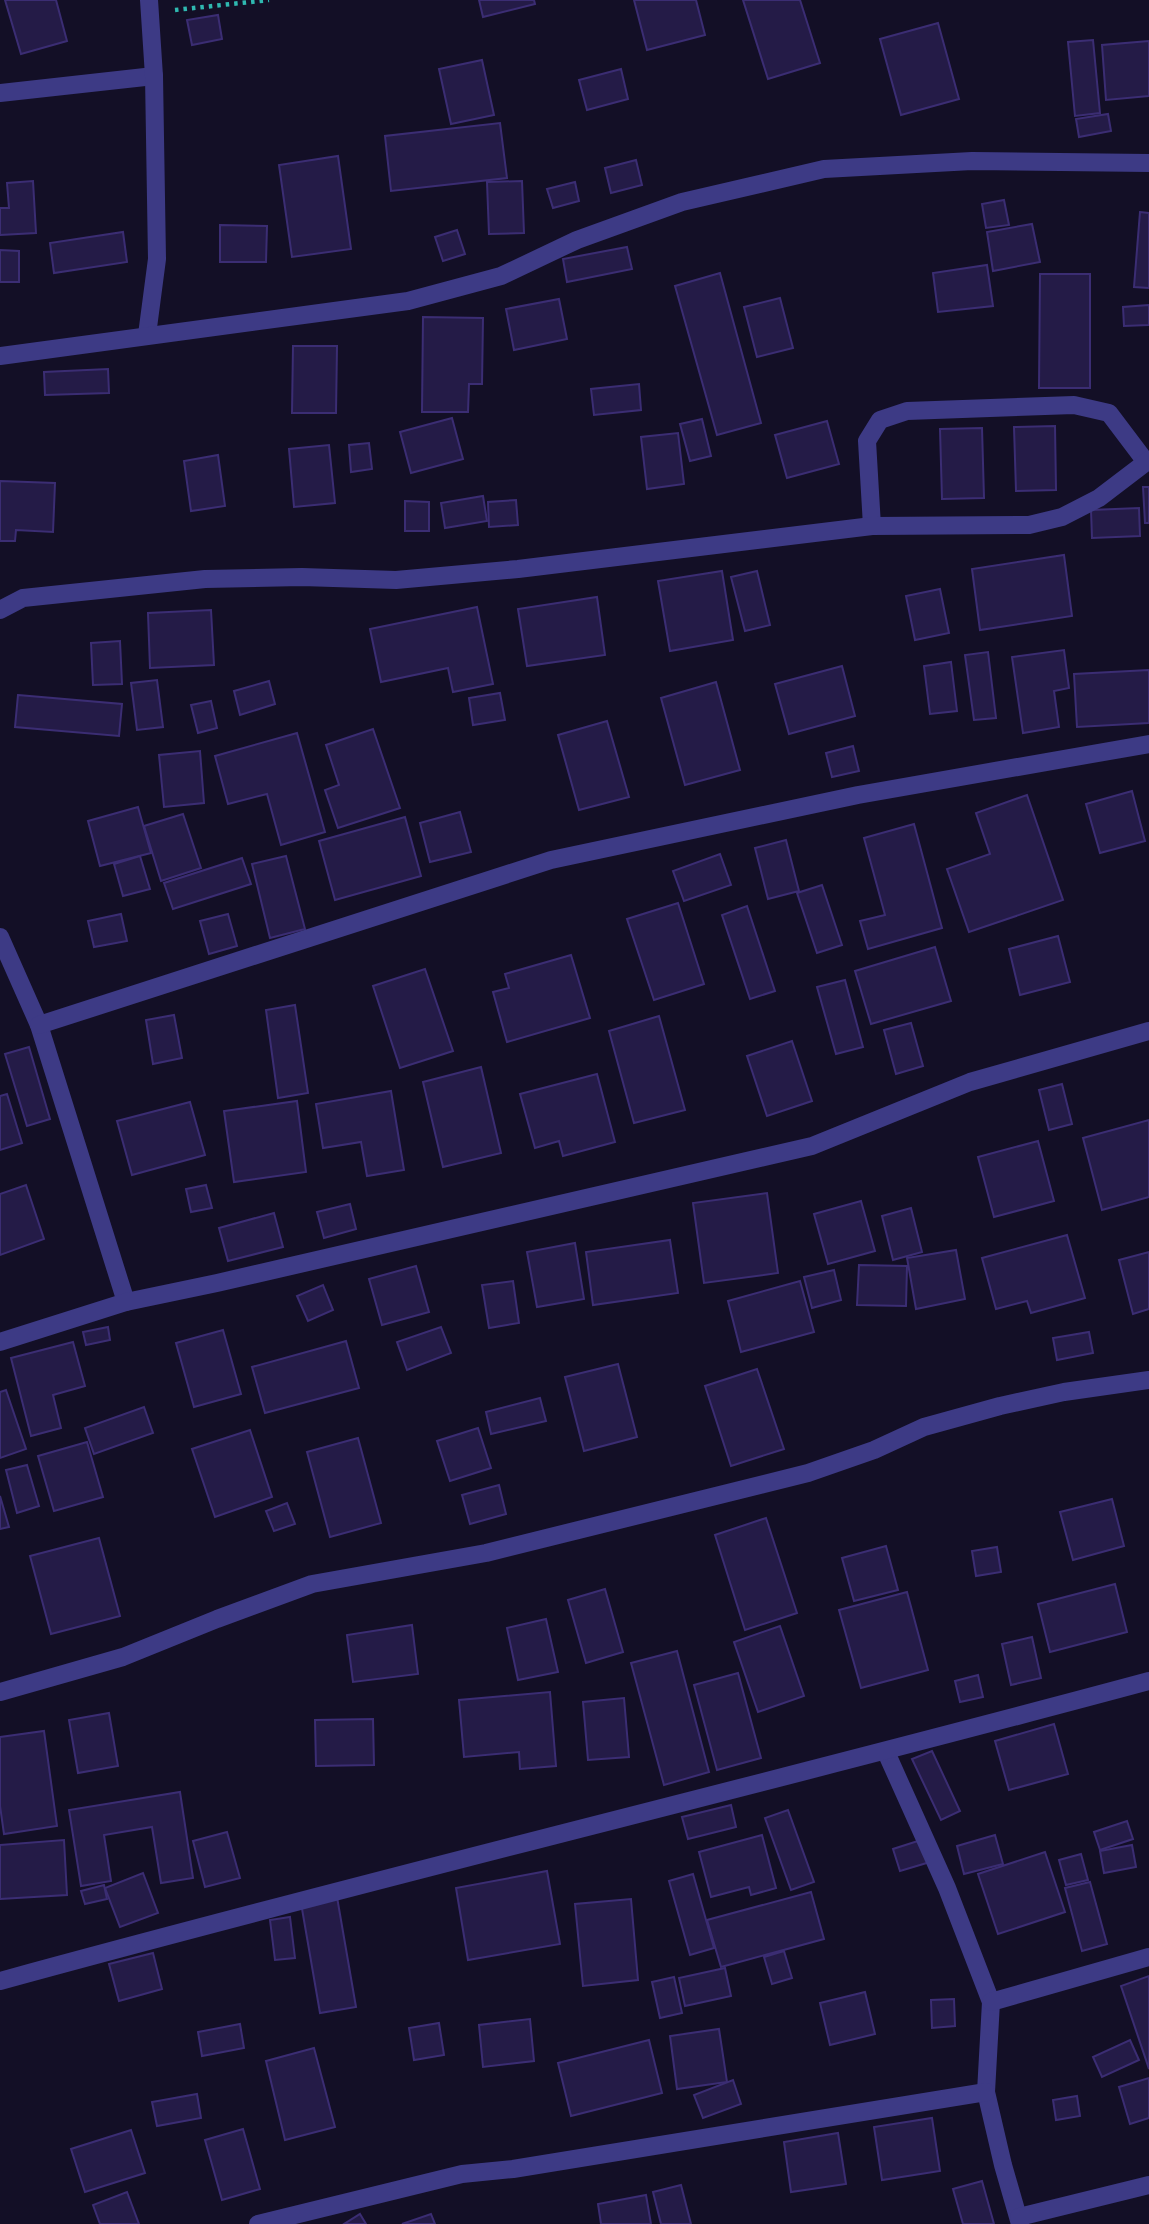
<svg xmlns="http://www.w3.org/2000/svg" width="1149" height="2224" font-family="Montserrat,sans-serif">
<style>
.building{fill:#241b47;stroke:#3b2d73;stroke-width:2}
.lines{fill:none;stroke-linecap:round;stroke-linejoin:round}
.path{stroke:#2fb8b0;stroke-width:4.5;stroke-dasharray:3.5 5;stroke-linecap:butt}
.street{stroke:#3d3a85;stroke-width:18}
</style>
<rect width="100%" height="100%" fill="#130f26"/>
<!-- building -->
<g class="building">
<polygon points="5,0 56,0 67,41 21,54"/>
<polygon points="479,0 534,0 535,4 483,17"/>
<polygon points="634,0 696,0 705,35 647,50"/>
<polygon points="743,0 800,0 820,63 768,79"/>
<polygon points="218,15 222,39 192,45 187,20"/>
<polygon points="938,23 959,99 901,115 880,39"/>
<polygon points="1093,40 1100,113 1075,116 1068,42"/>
<polygon points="1149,41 1149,96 1106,100 1102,45"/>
<polygon points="482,60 494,115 451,124 439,69"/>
<polygon points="621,69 628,99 587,110 579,80"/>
<polygon points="1108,114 1111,131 1079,137 1076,119"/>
<polygon points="500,123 507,178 391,191 385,136"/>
<polygon points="338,156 351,249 292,257 279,165"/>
<polygon points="636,160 642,185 611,193 605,168"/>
<polygon points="33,181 36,233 0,235 0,208 9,208 7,183"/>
<polygon points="522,181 524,233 489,234 487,182"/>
<polygon points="575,182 579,201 553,208 547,189"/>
<polygon points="1004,200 1009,225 986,228 982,204"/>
<polygon points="1140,212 1149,213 1149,288 1134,287"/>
<polygon points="1032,224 1040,262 993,271 987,232"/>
<polygon points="220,225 267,226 266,262 220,262"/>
<polygon points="457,230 465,254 443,261 435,237"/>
<polygon points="123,232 127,262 54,273 50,243"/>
<polygon points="627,247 632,269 567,282 563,259"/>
<polygon points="0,250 19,251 19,282 0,282"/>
<polygon points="987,265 993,306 938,312 933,273"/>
<polygon points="720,273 761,423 717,435 675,286"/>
<polygon points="1040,274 1090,274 1090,388 1039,388"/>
<polygon points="780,298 793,348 757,357 744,307"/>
<polygon points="559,299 567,339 514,350 506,309"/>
<polygon points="1149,305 1149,325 1124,326 1123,307"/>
<polygon points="423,317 483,318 482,384 469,384 468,412 422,412"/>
<polygon points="293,346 337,346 336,413 292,413"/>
<polygon points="108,369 109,393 45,395 44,372"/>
<polygon points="639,384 641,410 594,415 591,389"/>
<polygon points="452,418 463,459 411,473 400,432"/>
<polygon points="702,419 711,456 690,461 680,424"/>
<polygon points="827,421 839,464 787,478 775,435"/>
<polygon points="1055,426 1056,490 1016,491 1014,427"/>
<polygon points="982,428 984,498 942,499 940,429"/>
<polygon points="678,433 684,484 647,489 641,437"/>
<polygon points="369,443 372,469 351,472 349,445"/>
<polygon points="329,445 335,503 294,507 289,449"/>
<polygon points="218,455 225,506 191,511 184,461"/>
<polygon points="0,481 55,483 53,532 16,530 15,541 0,541"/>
<polygon points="1143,487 1149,487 1149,523 1145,523"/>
<polygon points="483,496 487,521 445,528 441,503"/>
<polygon points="516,500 518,525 489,527 488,502"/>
<polygon points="405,501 429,502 429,531 405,531"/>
<polygon points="1139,508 1140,536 1092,538 1091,510"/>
<polygon points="1064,555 1072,616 980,630 972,569"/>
<polygon points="722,571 733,640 670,651 658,581"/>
<polygon points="757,571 770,625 745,631 731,577"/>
<polygon points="940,589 949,633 915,640 906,596"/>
<polygon points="597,597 605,655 527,666 518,609"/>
<polygon points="477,607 493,684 453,692 448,668 381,682 370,629"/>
<polygon points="211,610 214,665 150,668 148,613"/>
<polygon points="120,641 122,684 93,685 91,643"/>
<polygon points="1064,650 1069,688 1054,691 1059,727 1023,733 1012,657"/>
<polygon points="988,652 996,718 974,720 965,655"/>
<polygon points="951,662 957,711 930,714 924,666"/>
<polygon points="842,666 855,716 789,734 775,684"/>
<polygon points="1149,670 1149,723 1077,727 1074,674"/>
<polygon points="157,680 163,727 137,730 131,683"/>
<polygon points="269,681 275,704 240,715 234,691"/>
<polygon points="716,682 740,770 685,785 661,698"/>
<polygon points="500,693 505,720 473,725 469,698"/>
<polygon points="18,695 122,704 119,736 15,727"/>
<polygon points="211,701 217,728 198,733 191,705"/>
<polygon points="607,721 629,797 579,810 558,735"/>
<polygon points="373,729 400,808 338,828 325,790 339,785 326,745"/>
<polygon points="297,733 325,832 281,845 267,794 228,804 215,756"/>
<polygon points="853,746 859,771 832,777 826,753"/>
<polygon points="200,751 204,803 164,807 159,755"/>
<polygon points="1132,791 1145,841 1100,853 1086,804"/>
<polygon points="1027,795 1063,900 969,932 947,869 990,854 976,813"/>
<polygon points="138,807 151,853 100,866 88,821"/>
<polygon points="460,812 471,852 430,862 420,823"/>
<polygon points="183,814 201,868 161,881 144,826"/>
<polygon points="405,817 421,876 335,900 319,841"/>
<polygon points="914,824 942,928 868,949 860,921 885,915 864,838"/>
<polygon points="786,840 799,891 768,899 755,848"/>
<polygon points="720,854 731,885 684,901 673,871"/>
<polygon points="140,856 150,889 123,896 114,864"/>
<polygon points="286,856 305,929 270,938 252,864"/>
<polygon points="242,858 251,884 173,909 164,883"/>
<polygon points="822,885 842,945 817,953 797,893"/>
<polygon points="678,903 704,984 654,1000 627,919"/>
<polygon points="747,906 775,991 750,999 722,915"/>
<polygon points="121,914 127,941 94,947 88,921"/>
<polygon points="228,914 237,946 209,954 200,921"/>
<polygon points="1058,936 1070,982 1020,995 1009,949"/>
<polygon points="935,947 951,1001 871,1024 855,971"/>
<polygon points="571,955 590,1018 507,1042 493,992 509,988 505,974"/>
<polygon points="425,969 453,1051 400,1068 373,986"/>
<polygon points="845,980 863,1047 836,1054 817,987"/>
<polygon points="295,1005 308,1093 278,1098 266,1010"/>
<polygon points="174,1015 182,1058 153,1064 146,1020"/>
<polygon points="659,1016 685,1110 634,1123 609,1031"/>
<polygon points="911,1023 923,1066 896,1074 884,1030"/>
<polygon points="792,1041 812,1101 767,1116 747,1056"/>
<polygon points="29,1047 50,1119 27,1126 5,1054"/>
<polygon points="481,1067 501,1153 443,1167 423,1082"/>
<polygon points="597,1074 615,1142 563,1156 559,1141 535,1148 520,1094"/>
<polygon points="1062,1084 1072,1124 1049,1130 1039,1090"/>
<polygon points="391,1091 404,1170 367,1176 361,1142 323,1148 316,1104"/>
<polygon points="7,1094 22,1143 0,1150 0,1096"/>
<polygon points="297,1101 306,1172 234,1182 224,1111"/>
<polygon points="190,1102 205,1155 132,1175 117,1121"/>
<polygon points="1149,1120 1149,1197 1102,1210 1083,1138"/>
<polygon points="1038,1141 1054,1201 994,1217 978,1157"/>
<polygon points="26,1185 44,1239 0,1255 0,1194"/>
<polygon points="206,1185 212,1208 191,1212 186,1189"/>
<polygon points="767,1193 778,1273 704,1283 693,1203"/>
<polygon points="861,1201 875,1251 828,1264 814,1214"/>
<polygon points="350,1204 356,1229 324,1238 317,1212"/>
<polygon points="911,1208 922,1252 893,1260 882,1216"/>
<polygon points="274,1213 283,1247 228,1261 219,1228"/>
<polygon points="1067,1235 1085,1298 1031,1313 1027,1301 996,1309 982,1258"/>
<polygon points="670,1240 678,1293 593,1305 586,1252"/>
<polygon points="575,1243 584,1299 537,1307 527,1252"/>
<polygon points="956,1250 965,1299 916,1309 907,1258"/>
<polygon points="1149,1252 1149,1309 1133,1314 1119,1260"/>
<polygon points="859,1265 907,1266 906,1306 857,1305"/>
<polygon points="416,1266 429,1312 382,1325 369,1279"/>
<polygon points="834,1270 841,1300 812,1308 804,1277"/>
<polygon points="513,1281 519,1323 489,1328 482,1285"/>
<polygon points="800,1281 814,1332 741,1352 728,1301"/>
<polygon points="323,1285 333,1310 308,1321 297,1296"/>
<polygon points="108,1327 110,1340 86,1345 83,1332"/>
<polygon points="441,1327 451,1353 407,1370 397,1342"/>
<polygon points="223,1330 241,1394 194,1407 176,1343"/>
<polygon points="1089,1332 1093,1353 1057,1360 1053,1338"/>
<polygon points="346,1341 359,1388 265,1413 252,1367"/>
<polygon points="73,1342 85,1386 53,1395 61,1428 31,1436 11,1358"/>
<polygon points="618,1364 637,1437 584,1451 565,1377"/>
<polygon points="757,1369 784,1449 731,1466 705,1386"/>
<polygon points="6,1390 26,1449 0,1458 0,1392"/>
<polygon points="540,1398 546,1421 491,1434 486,1412"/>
<polygon points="144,1407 153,1433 94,1454 85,1428"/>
<polygon points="478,1428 491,1468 450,1481 437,1441"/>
<polygon points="250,1430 272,1497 215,1517 192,1449"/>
<polygon points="358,1438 381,1523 330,1537 307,1452"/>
<polygon points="87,1442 103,1497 54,1511 38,1456"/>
<polygon points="27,1465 39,1506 17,1513 6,1470"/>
<polygon points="499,1485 506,1514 470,1524 462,1495"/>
<polygon points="0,1496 9,1527 0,1529"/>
<polygon points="1112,1499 1124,1546 1073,1560 1060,1512"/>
<polygon points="287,1503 295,1524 274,1531 266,1511"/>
<polygon points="766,1518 797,1613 745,1630 715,1535"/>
<polygon points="99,1538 120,1616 51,1634 30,1556"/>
<polygon points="886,1546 898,1590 854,1601 842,1558"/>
<polygon points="997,1547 1001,1572 976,1576 972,1551"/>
<polygon points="1115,1584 1127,1632 1050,1652 1038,1604"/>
<polygon points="605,1589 623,1652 586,1663 568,1600"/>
<polygon points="907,1592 928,1670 861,1688 839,1610"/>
<polygon points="546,1619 558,1672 518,1680 507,1628"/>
<polygon points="412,1625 418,1674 353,1682 347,1635"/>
<polygon points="780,1626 804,1696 758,1712 734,1642"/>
<polygon points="1032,1637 1041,1678 1011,1685 1002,1644"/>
<polygon points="677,1651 709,1772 664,1785 631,1663"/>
<polygon points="738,1673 761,1758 717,1770 694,1685"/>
<polygon points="978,1675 983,1697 960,1702 955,1681"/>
<polygon points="550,1692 556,1766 520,1769 519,1752 464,1757 459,1700"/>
<polygon points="624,1698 629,1757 588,1760 583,1702"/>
<polygon points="109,1713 118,1766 78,1773 69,1720"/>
<polygon points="373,1719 374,1765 316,1766 315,1720"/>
<polygon points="1054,1724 1068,1774 1009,1790 995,1741"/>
<polygon points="44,1731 57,1826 4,1834 0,1806 0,1737"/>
<polygon points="932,1751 960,1811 941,1820 912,1759"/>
<polygon points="180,1792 193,1878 161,1883 152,1827 104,1835 111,1881 81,1886 69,1810"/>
<polygon points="731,1805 736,1827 688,1839 682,1817"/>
<polygon points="788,1810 814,1882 791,1890 765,1818"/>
<polygon points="1127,1821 1133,1839 1100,1850 1094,1832"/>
<polygon points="227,1832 240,1878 205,1887 193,1841"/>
<polygon points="762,1835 776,1888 751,1895 749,1887 711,1897 699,1852"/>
<polygon points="995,1835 1003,1864 964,1874 957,1846"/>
<polygon points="924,1839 930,1862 900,1871 893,1849"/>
<polygon points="64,1840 67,1895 0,1899 0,1845"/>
<polygon points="1132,1845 1136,1867 1104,1873 1100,1851"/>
<polygon points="1045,1852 1065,1912 998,1934 978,1874"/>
<polygon points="1081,1854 1088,1880 1066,1885 1059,1860"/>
<polygon points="547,1871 560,1944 468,1960 456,1888"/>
<polygon points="143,1873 158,1913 120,1927 105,1888"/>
<polygon points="693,1874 714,1948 690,1955 669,1881"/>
<polygon points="1090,1882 1107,1944 1082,1951 1065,1888"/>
<polygon points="104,1885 107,1899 85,1904 81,1891"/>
<polygon points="811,1892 824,1939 721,1967 707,1920"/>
<polygon points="337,1897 356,2007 320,2013 301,1903"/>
<polygon points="631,1899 638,1980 583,1986 575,1904"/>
<polygon points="290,1917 295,1958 275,1960 270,1920"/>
<polygon points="784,1951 792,1978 772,1984 764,1957"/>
<polygon points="153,1953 162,1989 119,2001 109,1964"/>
<polygon points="725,1968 731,1996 685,2006 679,1978"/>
<polygon points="1149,1976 1149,2069 1121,1986"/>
<polygon points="674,1977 682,2013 660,2018 652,1982"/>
<polygon points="865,1992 875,2034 830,2045 820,2003"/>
<polygon points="954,1999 955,2026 932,2028 931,2000"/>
<polygon points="530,2019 534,2061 483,2067 479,2025"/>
<polygon points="439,2023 444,2055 414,2060 409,2028"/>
<polygon points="240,2024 244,2048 202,2056 198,2032"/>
<polygon points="719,2029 727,2082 677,2089 670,2036"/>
<polygon points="649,2040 662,2093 571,2116 558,2063"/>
<polygon points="1130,2040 1139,2060 1102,2077 1093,2057"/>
<polygon points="314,2048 335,2127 285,2140 266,2061"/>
<polygon points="1149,2078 1149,2118 1130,2124 1119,2087"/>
<polygon points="733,2080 741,2104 703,2118 694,2095"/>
<polygon points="197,2094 201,2118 157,2126 152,2102"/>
<polygon points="1077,2096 1080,2116 1056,2120 1053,2100"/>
<polygon points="932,2118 940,2171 882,2180 874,2127"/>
<polygon points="243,2129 260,2189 222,2200 205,2140"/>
<polygon points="131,2130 145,2173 85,2192 71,2149"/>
<polygon points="838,2133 846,2184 791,2192 784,2142"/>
<polygon points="982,2181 994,2224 963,2224 953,2189"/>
<polygon points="681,2185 691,2224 661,2224 653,2192"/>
<polygon points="127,2192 139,2224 100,2224 93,2205"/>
<polygon points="646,2195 651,2224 601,2224 598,2204"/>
<polygon points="360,2214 366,2224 344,2224"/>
<polygon points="431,2214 435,2224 402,2224"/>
</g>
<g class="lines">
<!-- path -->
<polyline class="path" points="175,10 269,0"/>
<!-- street -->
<g class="street">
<polyline points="0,93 154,76"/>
<polyline points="147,335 157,259 154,76 149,0"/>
<polyline points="0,356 408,301 501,276 577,240 682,202 824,169 972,161 1149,163"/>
<polyline points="872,526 867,441 880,420 907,411 1074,405 1109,413 1146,462"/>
<polyline points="0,610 23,598 205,579 302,577 396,580 518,569 872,526 1029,525 1062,517 1099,498 1149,460"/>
<polyline points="0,937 39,1025 126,1302"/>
<polyline points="39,1025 551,860 858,795 1149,744"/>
<polyline points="0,1342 126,1302 217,1283 812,1146 970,1082 1149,1031"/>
<polyline points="0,1692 123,1657 217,1619 312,1584 486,1553 808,1473 874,1450 924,1427 1000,1406 1064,1392 1149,1380"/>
<polyline points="886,1752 947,1888 991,2002 986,2092 1003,2165 1020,2224"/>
<path d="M0 1981C382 1876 767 1784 1149 1681"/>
<polyline points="991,2002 1149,1957"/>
<polyline points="1019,2217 1149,2185"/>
<polyline points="258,2224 462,2174 513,2169 986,2092"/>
</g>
</g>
</svg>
